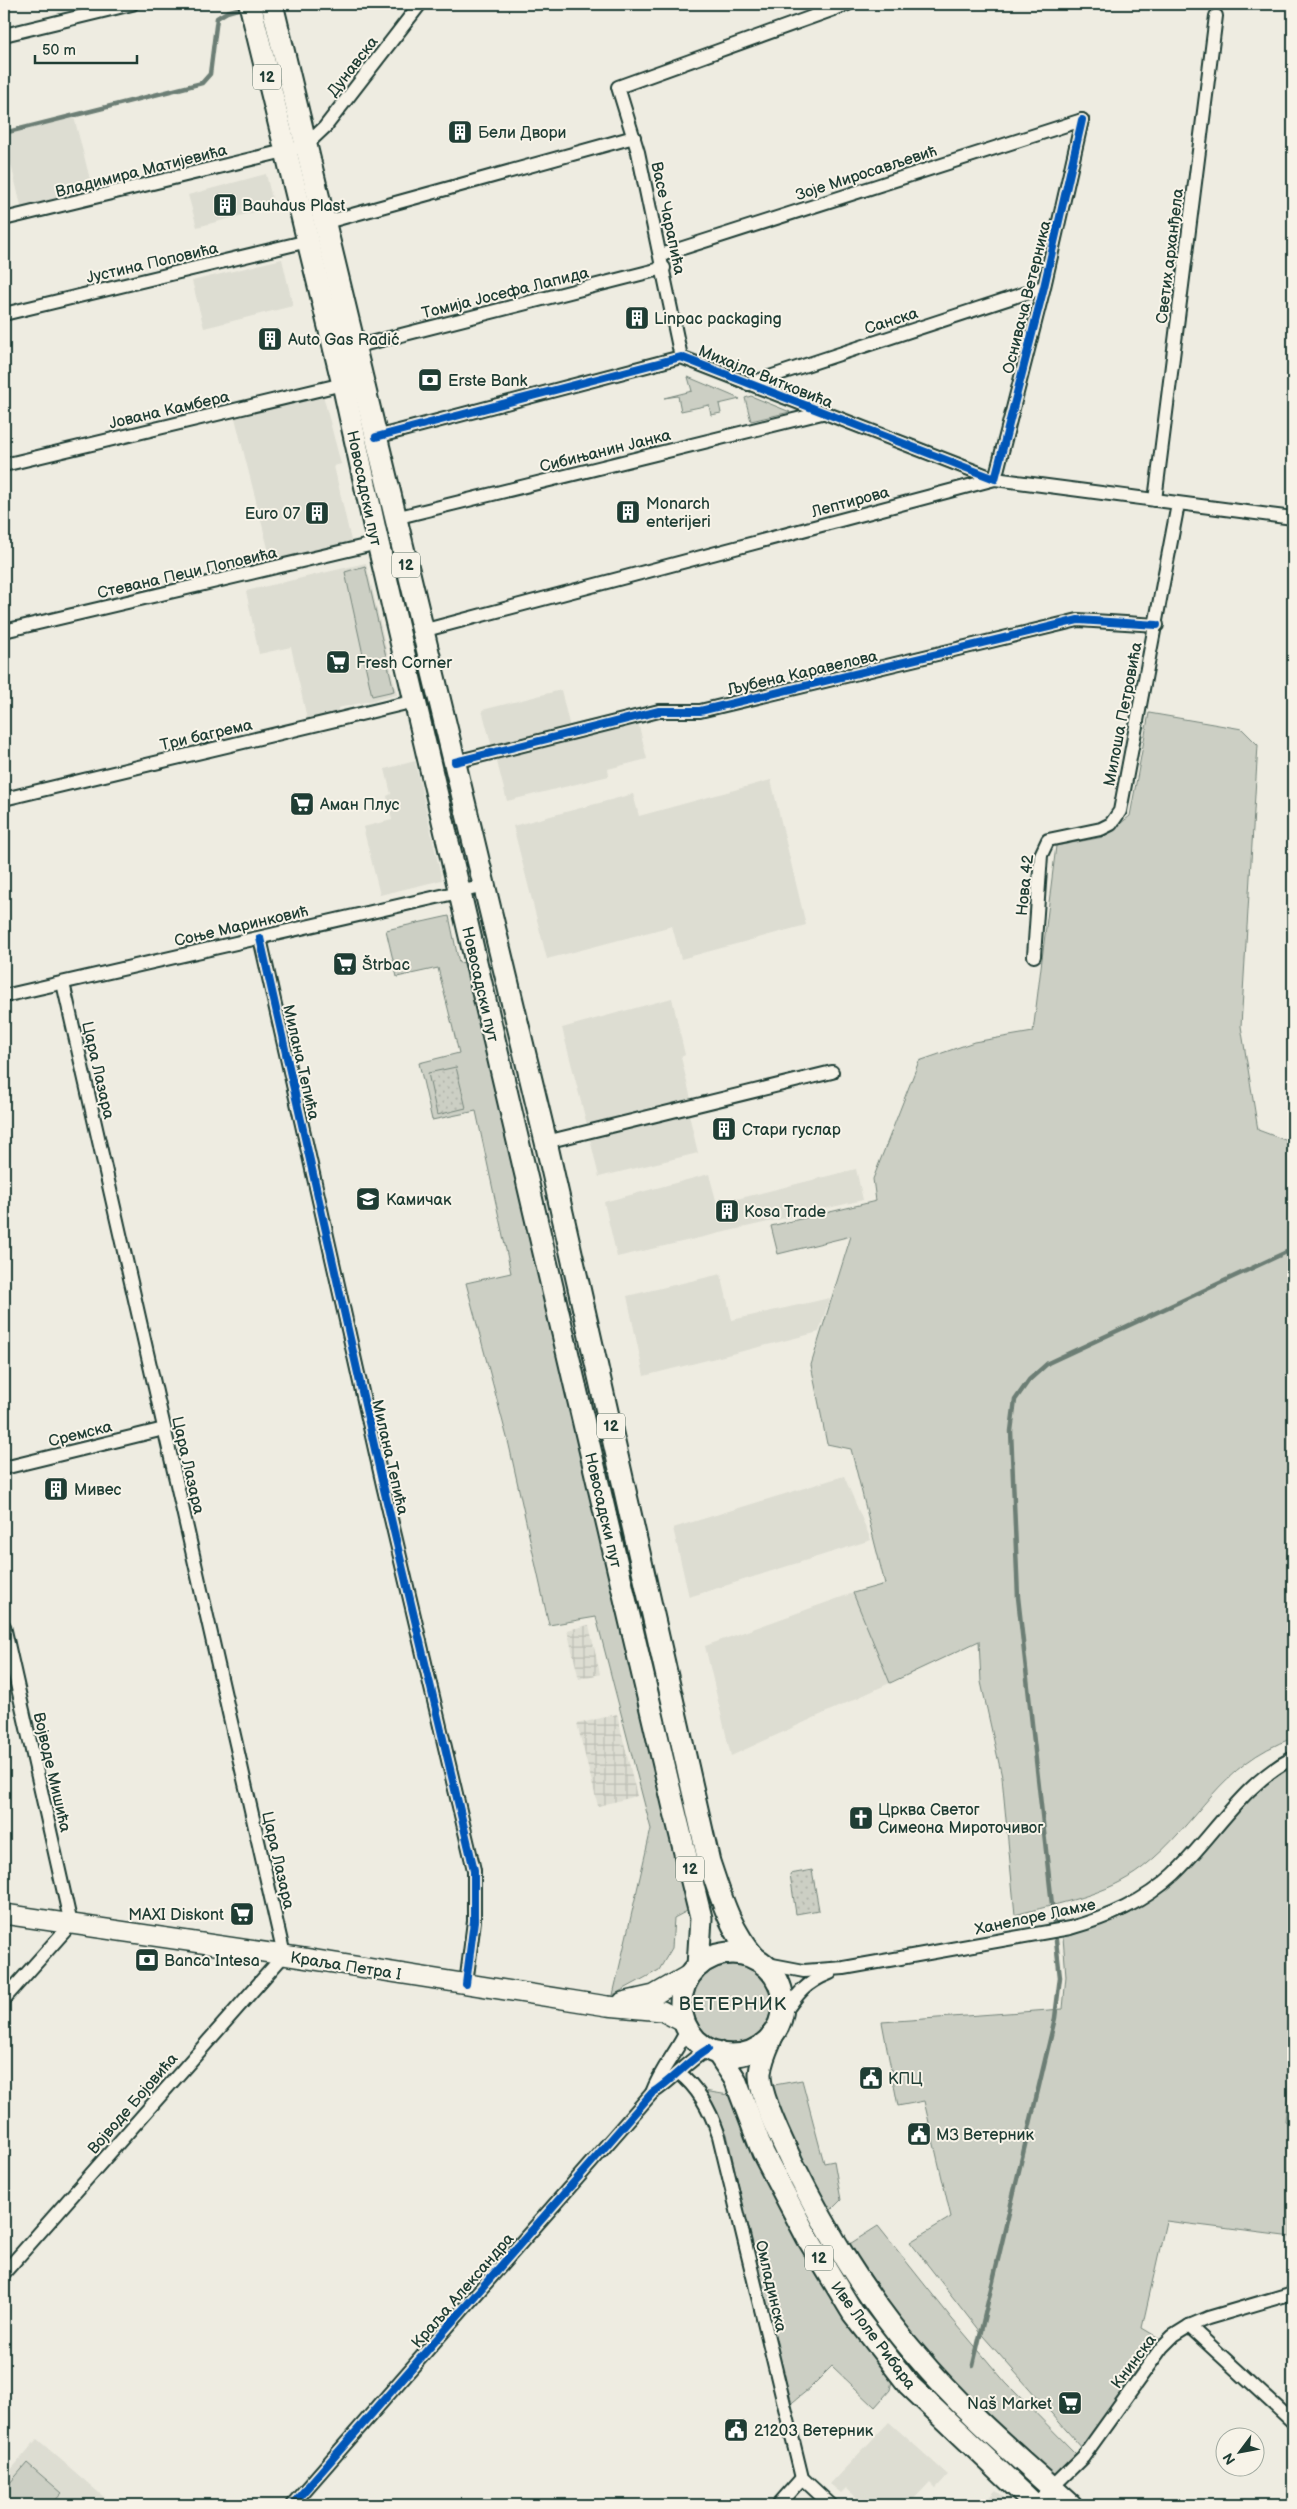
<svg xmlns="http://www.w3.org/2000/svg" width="1297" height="2509" font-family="'Balsamiq Sans',sans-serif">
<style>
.built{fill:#ddddd2}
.industrial{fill:url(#industrial-grid)}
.grass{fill:#cccfc4;stroke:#76867c}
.park{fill:url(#park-dots);stroke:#76867c}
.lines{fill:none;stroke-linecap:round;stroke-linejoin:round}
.stream{stroke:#6c7e74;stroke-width:4.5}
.street-casing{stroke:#1f3d34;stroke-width:16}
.secondary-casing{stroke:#1f3d34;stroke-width:22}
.primary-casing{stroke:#1f3d34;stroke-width:25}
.street{stroke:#f7f3e8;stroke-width:12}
.secondary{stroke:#f7f3e8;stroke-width:19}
.primary{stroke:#f7f3e8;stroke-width:21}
.cycleway-casing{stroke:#f7f3e8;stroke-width:11}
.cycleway{stroke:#0057b8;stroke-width:8}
.labels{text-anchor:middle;stroke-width:4;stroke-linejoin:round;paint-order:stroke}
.shield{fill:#f7f3e8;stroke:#60746a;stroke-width:1}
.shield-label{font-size:15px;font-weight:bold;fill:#1f3d34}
.street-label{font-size:16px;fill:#1f3d34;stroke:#f7f3e8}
.poi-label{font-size:16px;fill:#1f3d34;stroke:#f7f3e8;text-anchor:start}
.quarter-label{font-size:19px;letter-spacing:1px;fill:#1f3d34;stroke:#f7f3e8}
</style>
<defs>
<pattern id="industrial-grid" width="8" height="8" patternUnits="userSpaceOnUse" patternTransform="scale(1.25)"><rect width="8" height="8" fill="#ddddd2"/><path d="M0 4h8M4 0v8" fill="none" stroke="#bdbfb5"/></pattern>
<pattern id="park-dots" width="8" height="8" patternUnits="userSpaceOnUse" patternTransform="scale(1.25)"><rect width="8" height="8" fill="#cccfc4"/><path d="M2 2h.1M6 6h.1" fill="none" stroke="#afb3a9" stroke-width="1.8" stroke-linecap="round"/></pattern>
</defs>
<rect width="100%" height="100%" fill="#eeece1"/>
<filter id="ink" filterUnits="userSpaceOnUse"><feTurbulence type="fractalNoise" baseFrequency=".02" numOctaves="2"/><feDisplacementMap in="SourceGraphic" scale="10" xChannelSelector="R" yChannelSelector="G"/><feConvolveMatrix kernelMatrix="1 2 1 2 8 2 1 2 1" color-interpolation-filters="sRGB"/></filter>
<g filter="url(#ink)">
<!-- built -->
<g class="built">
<polygon points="74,117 93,191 22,210 4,135"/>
<polygon points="266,174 274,207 197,227 188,195"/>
<polygon points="282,259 293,306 204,328 192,281"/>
<polygon points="323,395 341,464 334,466 352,545 272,564 235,418"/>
<polygon points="366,563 397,695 338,708 339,715 308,723 291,647 259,654 246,591"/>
<polygon points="561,690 570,728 492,747 482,710"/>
<polygon points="638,722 647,759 608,769 609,776 507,801 496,758"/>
<polygon points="415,761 442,880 380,895 363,827 392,820 387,796 391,794 385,769"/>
<polygon points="771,780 806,925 681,959 672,926 547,959 513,826 633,794 639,816"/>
<polygon points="672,998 685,1055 681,1057 691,1099 587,1125 562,1028"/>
<polygon points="689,1115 698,1153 599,1177 590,1139"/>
<polygon points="856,1169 863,1200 617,1257 604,1202 709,1174 717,1204"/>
<polygon points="721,1274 732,1320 830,1298 819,1332 644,1376 627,1296"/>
<polygon points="844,1476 871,1540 689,1597 673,1528"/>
<polygon points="853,1593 890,1683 731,1756 705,1646"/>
<polygon points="889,2422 948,2475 936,2488 930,2482 908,2505 865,2505 846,2488 841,2493 830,2484"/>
<polygon points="37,2439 113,2505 4,2505 4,2478"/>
<polygon points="996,2490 1012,2505 982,2505"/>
</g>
<!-- industrial -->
<g class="industrial">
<polygon points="589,1625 600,1674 579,1679 567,1630"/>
<polygon points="617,1714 637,1796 598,1806 577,1724"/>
</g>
<!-- grass -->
<g class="grass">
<polygon points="688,377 740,399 719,404 721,413 711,415 709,405 681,411 678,396 664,398 692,391"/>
<polygon points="751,396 790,412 751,421 745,398"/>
<polygon points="365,566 394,691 372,696 345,572"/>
<path d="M1149 713 1242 729 1258 745 1241 1026 1258 1130 1293 1143V1738C1218 1764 1200 1823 1142 1868 1106 1896 1058 1903 1015 1915L1002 1777 981 1682 979 1641 890 1683 853 1593 885 1584 851 1449 827 1444 811 1365 851 1236 778 1254 771 1226 876 1201 873 1179 919 1061 974 1042 1033 1032 1056 846 1103 837 1130 816Z"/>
<polygon points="449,916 459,963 466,962 689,1910 674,1918 672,1948 659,1970 613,1995 651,1829 596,1617 549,1625 509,1445 466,1283 511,1273 476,1111 432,1120 419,1063 459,1053 438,968 397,977 386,930"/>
<polygon points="1293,1764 1293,2044 1285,2121 1293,2124 1293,2237 1166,2221 1142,2328 1159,2338 1082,2448 983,2336 910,2242 951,2217 924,2101 898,2106 882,2022 1063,2009 1066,1976 1063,1937 1127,1915 1159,1894 1206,1850 1240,1808 1285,1768"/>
<circle cx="732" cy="2004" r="39"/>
<polygon points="802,2080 824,2163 834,2161 841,2200 826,2215 769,2086"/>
<polygon points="704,2091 735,2096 865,2344 892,2381 890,2390 875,2407 832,2366 809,2389 788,2406 727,2134 712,2102"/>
<polygon points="878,2226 952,2319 1006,2383 1077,2455 1053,2480 931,2362 845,2247"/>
<polygon points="27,2463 62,2493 51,2505 4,2505 4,2490"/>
</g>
<!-- park -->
<g class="park">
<polygon points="456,1067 466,1108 437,1115 428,1073"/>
<polygon points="812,1870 819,1910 796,1914 790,1874"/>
</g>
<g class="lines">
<!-- stream -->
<g class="stream">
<polyline points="4,133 202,83 210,74 217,18 227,12 241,8"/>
<polyline points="973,2365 1055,2018 1060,1977 1018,1597 1011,1431 1015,1400 1029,1380 1048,1363 1293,1249"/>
</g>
<defs>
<g id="street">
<polyline points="4,35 132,4"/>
<polyline points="4,219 305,146 325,127 420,4"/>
<polyline points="323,223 634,137"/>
<polyline points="661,255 1082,120"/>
<polyline points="4,314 308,241"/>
<polyline points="354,347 664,268"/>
<polyline points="681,357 638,152 618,87 848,4"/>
<polyline points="748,384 1044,287"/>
<polyline points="376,437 681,357 995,479 1044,287 1082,120"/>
<polyline points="4,465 343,384"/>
<polyline points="1155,500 1216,16"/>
<polyline points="395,518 822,413"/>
<polyline points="4,631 378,543"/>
<polyline points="422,631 995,479 1293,518"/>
<polyline points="455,762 659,711 700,711 1078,620 1157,625"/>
<polyline points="4,799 415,701"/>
<polyline points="260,938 383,1485 474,1870 474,1921 466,1984"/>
<polyline points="1034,956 1041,855 1048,840 1101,829 1111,824 1120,811 1178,504"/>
<polyline points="4,996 485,886"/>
<polyline points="546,1142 832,1072"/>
<polyline points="4,1468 164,1429"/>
<polyline points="4,1626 71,1924 4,1999"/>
<path d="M762 1963 804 1971 844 1968 1070 1928C1109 1917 1144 1902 1174 1874 1214 1836 1243 1783 1293 1758"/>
<path d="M781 2018C796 1996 804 1983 830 1973"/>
<path d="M679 2073C699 2088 711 2112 719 2136L802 2478 831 2505"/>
<path d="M652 2093C660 2070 677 2052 688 2028"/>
<polyline points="4,2273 284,1955 63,983"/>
<polyline points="1189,2326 1208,2318 1293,2293"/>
<path d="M292 2505 652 2093C673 2080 687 2061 708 2049"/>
<polyline points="778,2505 802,2478"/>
<polyline points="1034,2505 1083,2457 1162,2347 1173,2336 1189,2326 1293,2422"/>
</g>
<g id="secondary">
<polyline points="4,1914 284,1955 607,2006 662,2011 685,2023"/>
<polyline points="623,2002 654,1995 692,1973"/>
</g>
<g id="primary">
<polyline points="250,4 343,384 378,543 674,1808 701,1918 698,1966"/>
<path d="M272 4 546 1142 709 1862C721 1897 730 1930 755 1958"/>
<circle cx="732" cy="2004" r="51"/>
<path d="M773 2034C768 2046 761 2060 760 2073 759 2095 782 2141 792 2162 827 2232 864 2295 916 2355 962 2410 1018 2457 1071 2505"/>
<polyline points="717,2052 735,2079 763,2153 807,2237 853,2313 909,2385 1035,2505"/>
</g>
</defs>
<!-- street casing -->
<use href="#street" class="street-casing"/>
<!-- secondary casing -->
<use href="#secondary" class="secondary-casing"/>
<!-- primary casing -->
<use href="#primary" class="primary-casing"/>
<!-- street -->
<use href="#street" class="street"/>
<!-- secondary -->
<use href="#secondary" class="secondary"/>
<!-- primary -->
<use href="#primary" class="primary"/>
<defs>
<g id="cycleway">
<polyline points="376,437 681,357 995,479 1044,287 1082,120"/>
<polyline points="455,762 659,711 700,711 1078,620 1157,625"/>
<polyline points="260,938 383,1485 474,1870 474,1921 466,1984"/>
<path d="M292 2505 652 2093C673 2080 687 2061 708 2049"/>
</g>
</defs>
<!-- cycleway casing -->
<use href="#cycleway" class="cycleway-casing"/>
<!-- cycleway -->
<use href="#cycleway" class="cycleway"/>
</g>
</g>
<!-- icons -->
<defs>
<symbol id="building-square" viewBox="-11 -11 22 22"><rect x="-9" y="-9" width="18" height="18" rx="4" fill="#1f3d34" stroke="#f7f3e8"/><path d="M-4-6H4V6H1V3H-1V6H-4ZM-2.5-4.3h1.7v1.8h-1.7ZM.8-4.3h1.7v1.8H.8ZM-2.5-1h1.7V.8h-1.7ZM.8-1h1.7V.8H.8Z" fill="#fff"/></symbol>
<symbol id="bank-square" viewBox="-11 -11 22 22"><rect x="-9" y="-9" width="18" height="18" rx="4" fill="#1f3d34" stroke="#f7f3e8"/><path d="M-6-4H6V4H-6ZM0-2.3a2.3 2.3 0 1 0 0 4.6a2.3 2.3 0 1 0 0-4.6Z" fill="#fff"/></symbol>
<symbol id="supermarket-square" viewBox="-11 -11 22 22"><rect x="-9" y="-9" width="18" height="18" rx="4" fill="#1f3d34" stroke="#f7f3e8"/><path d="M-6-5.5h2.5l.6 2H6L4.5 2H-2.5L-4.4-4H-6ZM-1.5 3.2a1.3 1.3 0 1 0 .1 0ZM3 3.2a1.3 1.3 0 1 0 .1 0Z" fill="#fff"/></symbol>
<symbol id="school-square" viewBox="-11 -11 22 22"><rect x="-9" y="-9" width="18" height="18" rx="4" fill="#1f3d34" stroke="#f7f3e8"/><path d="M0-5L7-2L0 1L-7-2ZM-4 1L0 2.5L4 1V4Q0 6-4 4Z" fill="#fff"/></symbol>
<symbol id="church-square" viewBox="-11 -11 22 22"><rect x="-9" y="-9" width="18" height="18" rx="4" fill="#1f3d34" stroke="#f7f3e8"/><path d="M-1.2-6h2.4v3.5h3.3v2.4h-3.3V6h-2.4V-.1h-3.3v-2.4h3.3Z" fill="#fff"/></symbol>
<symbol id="civic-square" viewBox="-11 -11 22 22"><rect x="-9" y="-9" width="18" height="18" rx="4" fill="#1f3d34" stroke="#f7f3e8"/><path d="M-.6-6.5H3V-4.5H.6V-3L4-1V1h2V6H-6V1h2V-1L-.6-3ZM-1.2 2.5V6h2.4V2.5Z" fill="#fff"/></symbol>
</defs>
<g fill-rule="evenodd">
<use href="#building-square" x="446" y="118" width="28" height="28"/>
<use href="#building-square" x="211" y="191" width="28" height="28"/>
<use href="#building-square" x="623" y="304" width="28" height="28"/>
<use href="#building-square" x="256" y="325" width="28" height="28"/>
<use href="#bank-square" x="416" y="366" width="28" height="28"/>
<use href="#building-square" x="614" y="498" width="28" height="28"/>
<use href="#building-square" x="303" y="499" width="28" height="28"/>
<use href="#supermarket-square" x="324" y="648" width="28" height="28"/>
<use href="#supermarket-square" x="288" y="790" width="28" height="28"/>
<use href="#supermarket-square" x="331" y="950" width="28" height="28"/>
<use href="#building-square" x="710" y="1115" width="28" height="28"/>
<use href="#school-square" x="354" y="1185" width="28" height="28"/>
<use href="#building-square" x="713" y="1197" width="28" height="28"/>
<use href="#building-square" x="42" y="1475" width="28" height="28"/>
<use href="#church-square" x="847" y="1804" width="28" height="28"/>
<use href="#supermarket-square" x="228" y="1900" width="28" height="28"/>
<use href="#bank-square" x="133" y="1946" width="28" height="28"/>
<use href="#civic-square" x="857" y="2064" width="28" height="28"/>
<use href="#civic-square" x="905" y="2120" width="28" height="28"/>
<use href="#supermarket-square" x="1056" y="2389" width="28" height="28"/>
<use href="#civic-square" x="722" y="2416" width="28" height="28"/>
</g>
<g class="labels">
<!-- shield labels -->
<g class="shield">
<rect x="253" y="64.5" width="28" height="25" rx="4"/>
<rect x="392" y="552.5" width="28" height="25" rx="4"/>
<rect x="597" y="1413.5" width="28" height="25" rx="4"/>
<rect x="676" y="1856.5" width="28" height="25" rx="4"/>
<rect x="805" y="2245.5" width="28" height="25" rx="4"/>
</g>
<g class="shield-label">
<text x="267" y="82">12</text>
<text x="406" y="570">12</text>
<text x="611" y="1431">12</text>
<text x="690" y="1874">12</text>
<text x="819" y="2263">12</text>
</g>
<!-- street labels -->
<g class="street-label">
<text transform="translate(352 66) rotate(-52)" y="6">Дунавска</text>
<text transform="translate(141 170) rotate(-14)" y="6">Владимира Матијевића</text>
<text transform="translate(866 172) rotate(-18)" y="6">Зоје Миросављевић</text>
<text transform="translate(669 218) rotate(78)" y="6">Васе Чарапића</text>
<text transform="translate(1169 256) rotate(-83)" y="6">Светих арханђела</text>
<text transform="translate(152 262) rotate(-13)" y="6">Јустина Поповића</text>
<text transform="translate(505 292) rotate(-14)" y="6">Томија Јосефа Лапида</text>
<text transform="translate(1026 297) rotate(-76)" y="6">Оснивача Ветерника</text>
<text transform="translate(891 320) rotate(-18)" y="6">Санска</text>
<text transform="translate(766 376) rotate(22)" y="6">Михајла Витковића</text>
<text transform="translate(169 409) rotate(-13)" y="6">Јована Камбера</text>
<text transform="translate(605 450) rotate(-14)" y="6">Сибињанин Јанка</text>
<text transform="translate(365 488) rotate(78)" y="6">Новосадски пут</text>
<text transform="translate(850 501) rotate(-15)" y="6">Лептирова</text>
<text transform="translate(187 572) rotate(-13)" y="6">Стевана Пеци Поповића</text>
<text transform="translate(802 672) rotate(-13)" y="6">Љубена Каравелова</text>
<text transform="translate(1122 714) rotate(-79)" y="6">Милоша Петровића</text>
<text transform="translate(206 734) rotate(-13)" y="6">Три багрема</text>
<text transform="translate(1024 885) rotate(-84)" y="6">Нова 42</text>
<text transform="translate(241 925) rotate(-13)" y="6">Соње Маринковић</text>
<text transform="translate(481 984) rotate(77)" y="6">Новосадски пут</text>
<text transform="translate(302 1062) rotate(77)" y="6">Милана Тепића</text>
<text transform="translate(99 1070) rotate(77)" y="6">Цара Лазара</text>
<text transform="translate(80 1433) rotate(-14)" y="6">Сремска</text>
<text transform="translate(391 1457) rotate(77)" y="6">Милана Тепића</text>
<text transform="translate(189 1465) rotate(77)" y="6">Цара Лазара</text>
<text transform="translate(604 1510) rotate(77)" y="6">Новосадски пут</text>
<text transform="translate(53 1772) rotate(77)" y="6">Војводе Мишића</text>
<text transform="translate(279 1860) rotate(77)" y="6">Цара Лазара</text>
<text transform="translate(1035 1916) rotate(-12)" y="6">Ханелоре Ламхе</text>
<text transform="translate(346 1965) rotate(9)" y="6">Краља Петра I</text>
<text transform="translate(132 2103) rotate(-49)" y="6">Војводе Бојовића</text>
<text transform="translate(772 2286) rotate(77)" y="6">Омладинска</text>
<text transform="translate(462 2290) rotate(-49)" y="6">Краља Александра</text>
<text transform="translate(874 2335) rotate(53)" y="6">Иве Лоле Рибара</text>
<text transform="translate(1133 2361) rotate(-53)" y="6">Книнска</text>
</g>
<!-- poi labels -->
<g class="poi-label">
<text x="478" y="138">Бели Двори</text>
<text x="242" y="211">Bauhaus Plast</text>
<text x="654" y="324">Linpac packaging</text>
<text x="288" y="345">Auto Gas Radić</text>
<text x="448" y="386">Erste Bank</text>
<text x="646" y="509">Monarch<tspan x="646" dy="18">enterijeri</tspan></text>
<text x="300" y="519" text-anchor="end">Euro 07</text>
<text x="356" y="668">Fresh Corner</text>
<text x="320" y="810">Аман Плус</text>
<text x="362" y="970">Štrbac</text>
<text x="742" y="1135">Стари гуслар</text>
<text x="386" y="1205">Камичак</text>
<text x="744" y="1217">Kosa Trade</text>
<text x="74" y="1495">Мивес</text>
<text x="878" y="1815">Црква Светог<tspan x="878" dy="18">Симеона Мироточивог</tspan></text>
<text x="224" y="1920" text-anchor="end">MAXI Diskont</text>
<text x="164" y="1966">Banca Intesa</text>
<text x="888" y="2084">КПЦ</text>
<text x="936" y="2140">МЗ Ветерник</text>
<text x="1052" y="2409" text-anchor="end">Naš Market</text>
<text x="754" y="2436">21203 Ветерник</text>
</g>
<!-- quarter labels -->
<g class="quarter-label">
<text x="733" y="2010">ВЕТЕРНИК</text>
</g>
</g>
<!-- margin -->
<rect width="1297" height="2509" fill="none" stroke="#f7f3e8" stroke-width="20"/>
<rect x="10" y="10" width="1277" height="2489" fill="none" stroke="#1f3d34" stroke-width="2" filter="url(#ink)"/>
<!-- north arrow -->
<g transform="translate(1240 2452) rotate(238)"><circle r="24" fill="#f7f3e8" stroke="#a1aaa0"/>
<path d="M0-4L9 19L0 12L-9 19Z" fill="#1f3d34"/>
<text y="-8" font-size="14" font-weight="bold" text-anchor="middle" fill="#1f3d34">N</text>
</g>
<!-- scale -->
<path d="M35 55v8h102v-8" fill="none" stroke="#1f3d34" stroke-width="2.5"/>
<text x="42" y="55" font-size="15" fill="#1f3d34" stroke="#f7f3e8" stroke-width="4" paint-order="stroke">50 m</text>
</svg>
